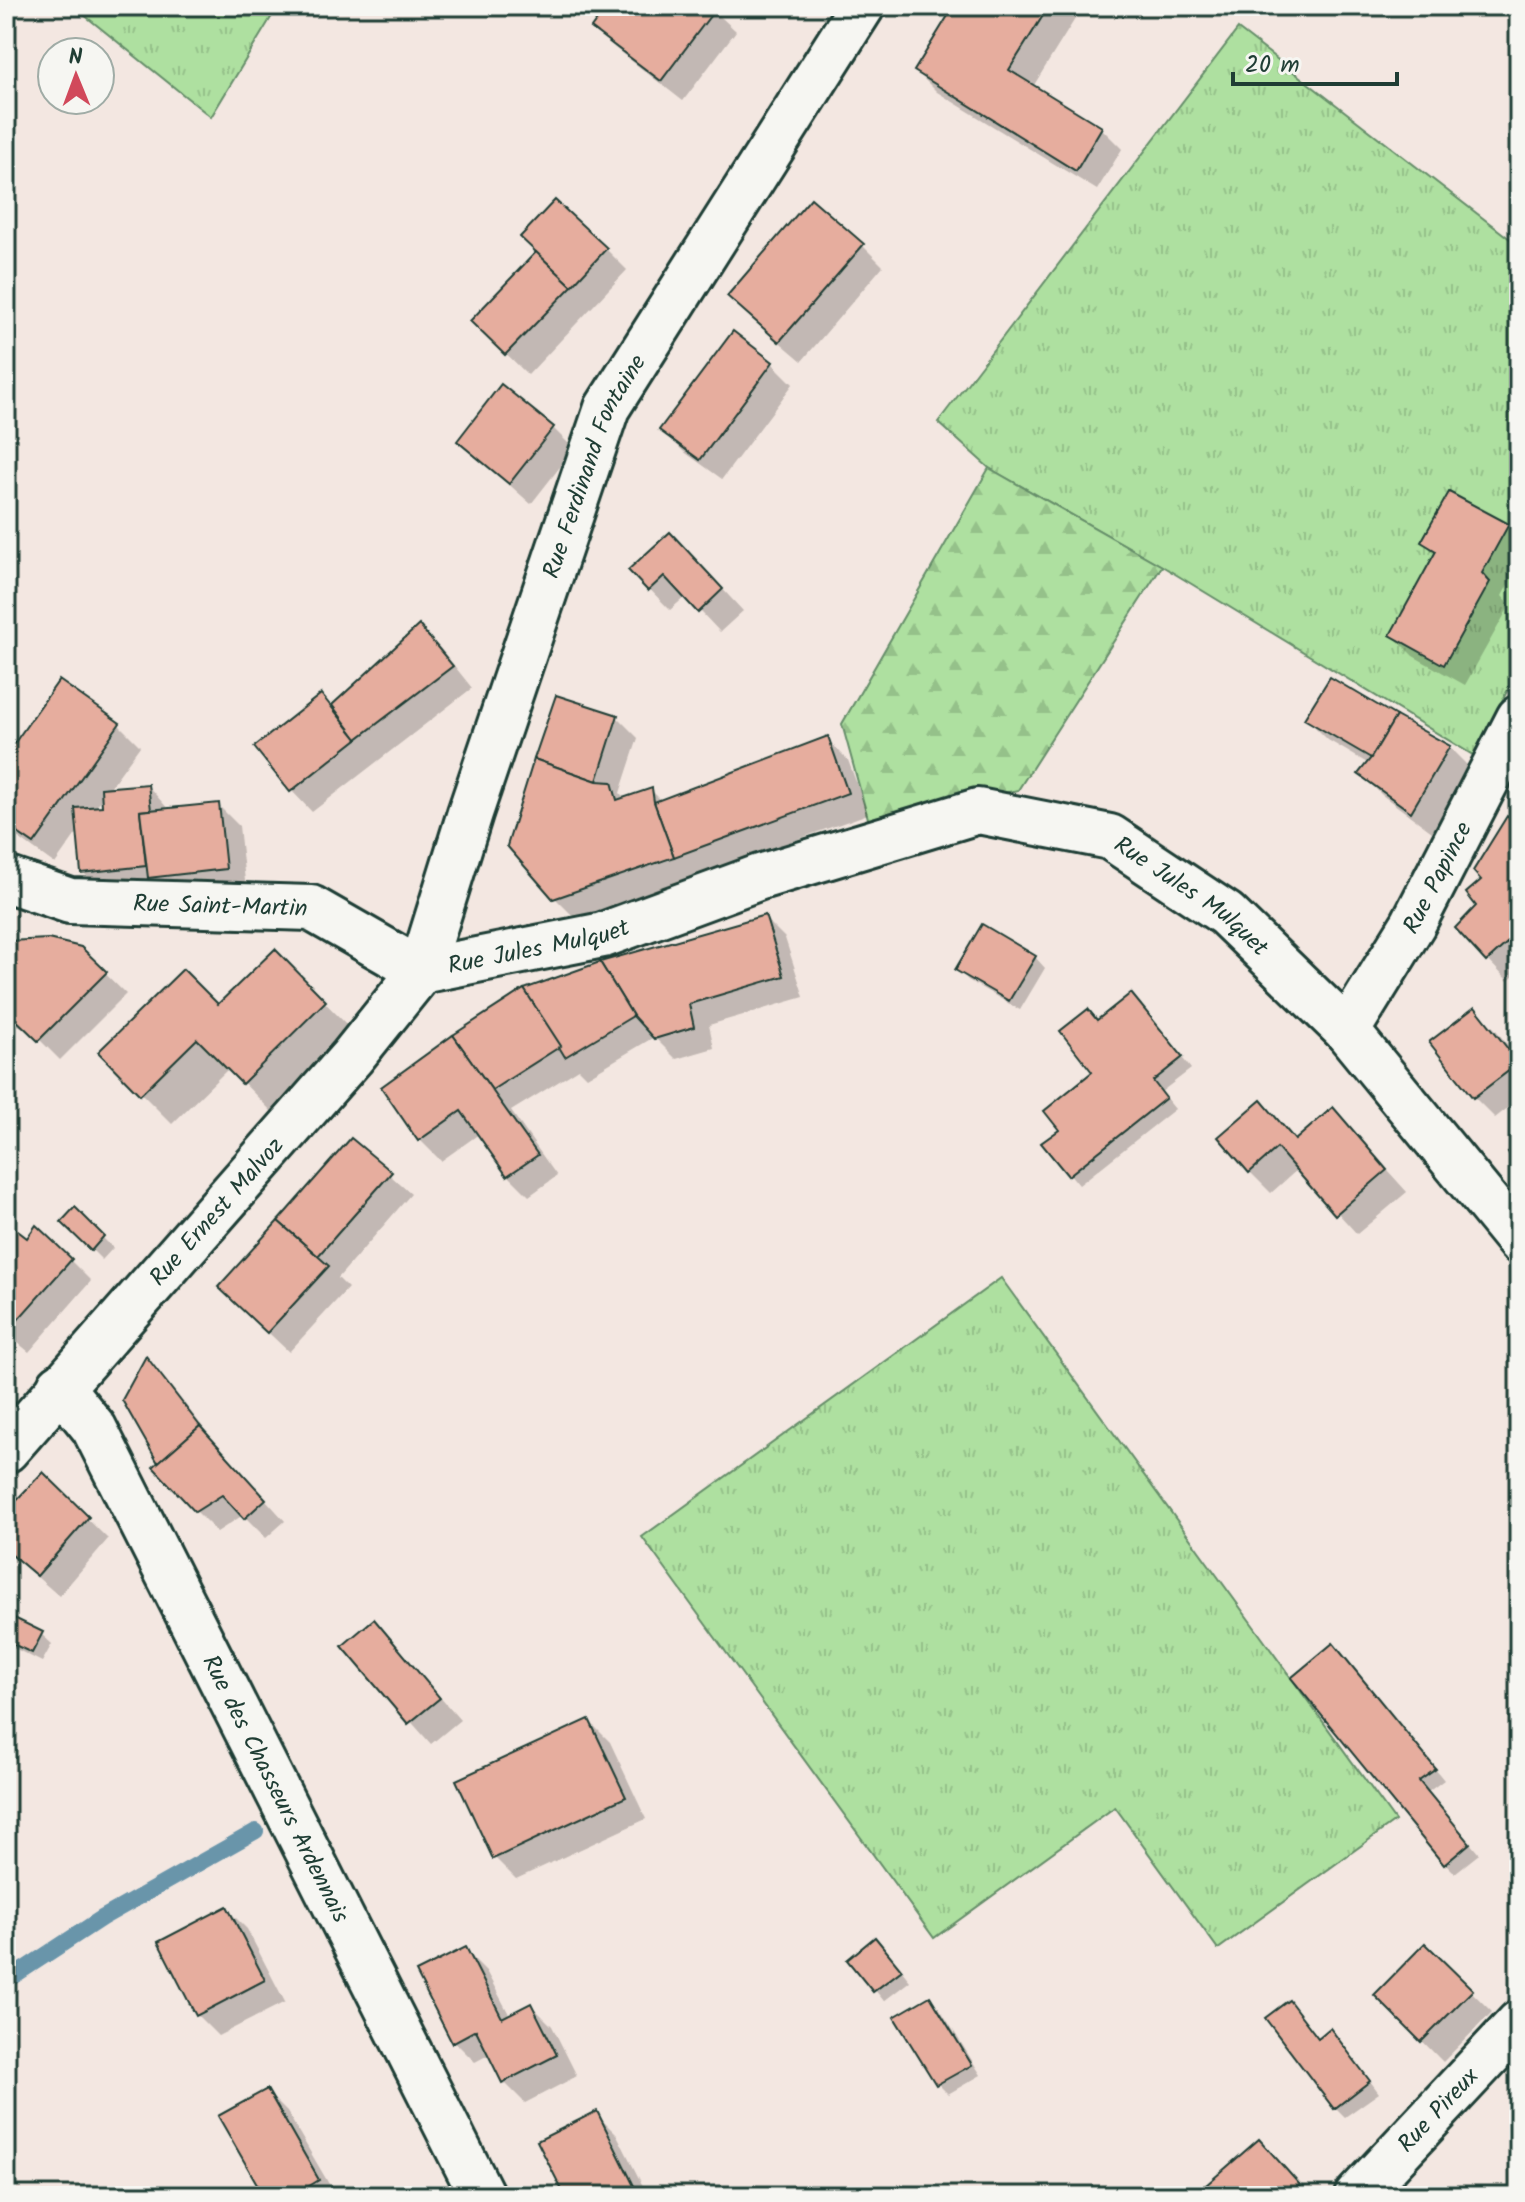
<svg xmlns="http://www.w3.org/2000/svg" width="1525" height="2202" font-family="Kalam,sans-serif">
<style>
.grass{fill:url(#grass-tufts);stroke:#668e6a;stroke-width:2}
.forest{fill:url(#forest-firs);stroke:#668e6a;stroke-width:2}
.shadow{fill:#0003;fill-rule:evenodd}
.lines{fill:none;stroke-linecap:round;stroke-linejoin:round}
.stream{stroke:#6995aa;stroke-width:16}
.building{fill:#e6ad9e;stroke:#1f3d34;stroke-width:2}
.minor-casing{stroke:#1f3d34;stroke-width:50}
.minor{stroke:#f6f6f2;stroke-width:44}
.labels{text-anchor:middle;stroke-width:8;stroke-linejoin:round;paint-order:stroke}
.street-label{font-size:24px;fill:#1f3d34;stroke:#f6f6f2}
</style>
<defs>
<pattern id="grass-tufts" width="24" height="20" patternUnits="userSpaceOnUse" patternTransform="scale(2)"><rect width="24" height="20" fill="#aee0a0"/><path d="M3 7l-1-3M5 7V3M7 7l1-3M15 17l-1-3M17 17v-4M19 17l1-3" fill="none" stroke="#95c18a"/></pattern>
<pattern id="forest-firs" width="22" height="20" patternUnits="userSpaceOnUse" patternTransform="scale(2)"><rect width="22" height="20" fill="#aee0a0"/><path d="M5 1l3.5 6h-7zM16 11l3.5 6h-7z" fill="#95c18a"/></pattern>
</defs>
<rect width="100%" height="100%" fill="#f3e7e1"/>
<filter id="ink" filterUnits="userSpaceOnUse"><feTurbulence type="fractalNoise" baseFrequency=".0125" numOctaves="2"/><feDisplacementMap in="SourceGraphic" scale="16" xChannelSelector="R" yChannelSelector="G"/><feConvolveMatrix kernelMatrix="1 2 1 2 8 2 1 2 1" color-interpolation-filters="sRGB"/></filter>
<g filter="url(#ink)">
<!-- grass -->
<g class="grass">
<polygon points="73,6 278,6 211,117"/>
<polygon points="1238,29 1519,246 1519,669 1473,755 1162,566 989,468 938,422"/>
<polygon points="1001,1278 1395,1821 1218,1949 1115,1807 934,1938 642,1537"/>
</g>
<!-- forest -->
<polygon class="forest" points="989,468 1162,566 1018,790 869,822 842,724"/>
<!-- shadow -->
<g class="shadow">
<polygon points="610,6 709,6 736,31 683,101 615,48 594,28"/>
<polygon points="956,6 1083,6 1034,85 1101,128 1122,149 1097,190 937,92 916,71"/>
<polygon points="863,246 883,266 802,361 750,317"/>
<polygon points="606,249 627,270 528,375 473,321 538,252"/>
<polygon points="734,334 772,363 793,384 722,479 683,451 662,430"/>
<polygon points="502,387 553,428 574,449 531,504 460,441"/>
<polygon points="1508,526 1519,537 1519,564 1502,596 1510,605 1465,685 1413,656 1392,635 1436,555 1423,542"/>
<polygon points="691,555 743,611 720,632 686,596 670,610 631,570"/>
<polygon points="419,628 440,648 472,688 312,812 292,791 257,748 332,708"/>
<polygon points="617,717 638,738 620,793 626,799 651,790 662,801 827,739 848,760 868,814 576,919 555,898"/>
<polygon points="1307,719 1449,747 1470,768 1432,832 1382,795 1361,774 1369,764 1328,740"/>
<path d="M119 725 140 746 108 790 148 786 169 810 218 805 239 826 246 890 104 893 83 872 79 830 55 864 6 829V759ZM103 797 104 808H95Z"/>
<polygon points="1519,830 1519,972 1508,981 1488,960 1478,906 1483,880"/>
<polygon points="764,917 785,938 804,997 709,1025 714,1048 676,1059 654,1037 587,1077 579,1069 511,1111 557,1176 529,1196 508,1175 479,1134 441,1161 420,1140 384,1088 525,990"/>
<polygon points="6,938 14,943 80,949 126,994 60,1060 31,1031 6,1020"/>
<polygon points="275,952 355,1033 273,1113 229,1068 172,1124 141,1093 218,1007"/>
<polygon points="1035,957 1045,968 1020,1010 968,980 958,970"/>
<polygon points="1141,1005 1191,1069 1161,1092 1175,1109 1079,1185 1044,1143 1062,1130 1095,1072 1098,1021"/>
<polygon points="1475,1009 1496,1030 1519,1060 1519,1099 1495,1118 1474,1097"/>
<polygon points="1261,1103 1297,1141 1333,1110 1407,1192 1357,1234 1298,1169 1271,1193 1250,1172"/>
<polygon points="352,1141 411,1194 338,1278 348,1288 289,1352 220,1287"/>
<polygon points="75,1210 113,1248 102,1260 64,1222"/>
<polygon points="11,1228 28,1242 70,1260 91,1281 29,1352 6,1333 6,1233"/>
<polygon points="146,1359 166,1380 220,1449 285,1521 266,1538 243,1515 217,1532 196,1511 161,1463"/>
<polygon points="43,1475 108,1539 59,1596 6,1550 6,1514"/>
<polygon points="6,1617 41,1634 52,1644 42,1662 6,1644"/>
<polygon points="374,1622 460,1720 431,1744 344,1646"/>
<polygon points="1343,1656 1444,1780 1428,1792 1479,1854 1455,1873 1445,1863"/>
<polygon points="589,1721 610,1742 646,1819 516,1879 495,1858"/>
<polygon points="1519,1877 1519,1892 1512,1883"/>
<polygon points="226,1908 247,1929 285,2002 218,2036 197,2015"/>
<polygon points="1425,1946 1492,2012 1443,2062 1377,1995"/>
<polygon points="465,1950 486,1971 510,2016 531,2005 552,2026 577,2076 525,2103 504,2082 490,2054 475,2062 454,2041"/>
<polygon points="885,1950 910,1981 884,2001 850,1960"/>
<polygon points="930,1998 940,2009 981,2075 948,2094 938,2084 897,2017"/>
<polygon points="1289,2002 1319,2039 1330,2031 1340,2041 1379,2093 1345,2117 1335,2107"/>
<polygon points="266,2091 287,2112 336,2196 266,2196"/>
<polygon points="596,2114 617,2135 648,2196 567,2196"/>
<polygon points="1279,2163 1309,2196 1204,2196"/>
</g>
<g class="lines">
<!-- stream -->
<polyline class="stream" points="6,1981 102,1918 256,1831"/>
</g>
<!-- building -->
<g class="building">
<polygon points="607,6 713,6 716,8 661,81 591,28"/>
<polygon points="954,6 1049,6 1009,70 1102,127 1076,171 914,71"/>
<polygon points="811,198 864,244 779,342 727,296"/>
<polygon points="555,200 607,248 572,286 520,237"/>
<polygon points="536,252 572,286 505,355 470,321"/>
<polygon points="733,331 773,362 700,460 659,430"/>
<polygon points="501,384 554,427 509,484 457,441"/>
<polygon points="1449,492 1509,524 1482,573 1490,582 1444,665 1390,635 1436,551 1421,542"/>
<polygon points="670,532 723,589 698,613 664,576 648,591 628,570"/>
<polygon points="419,625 453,666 357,739 332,705"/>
<polygon points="1330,677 1396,716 1371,758 1304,719"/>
<polygon points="59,680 120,723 34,844 6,825 6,755"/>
<polygon points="321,694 357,739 290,792 254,747"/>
<polygon points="556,695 618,715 597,781 534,759"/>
<polygon points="1396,716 1450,746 1411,812 1358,774 1371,758"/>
<polygon points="828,736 848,793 674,857 654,802"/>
<polygon points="534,759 597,781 612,782 617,800 652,788 654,802 674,857 553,899 507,846"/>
<polygon points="148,784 151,810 140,811 146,866 81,873 75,808 102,806 101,788"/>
<polygon points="219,803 226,869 148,878 140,811"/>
<polygon points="1507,816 1519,827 1519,932 1486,962 1455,928 1476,906 1466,893 1481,880 1473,871"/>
<polygon points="765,915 784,976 689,1004 694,1027 654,1039 633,1016 600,962"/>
<polygon points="982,924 1036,956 1009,1001 955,970"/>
<polygon points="48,939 81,947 107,972 38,1041 6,1010 6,945 8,941"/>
<polygon points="275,949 326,1001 242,1084 197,1039 140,1095 98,1052 183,969 218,1004"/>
<polygon points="600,962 633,1016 565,1057 524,989"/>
<polygon points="524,989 561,1046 492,1090 453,1035"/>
<polygon points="1131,993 1183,1057 1153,1081 1166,1098 1068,1176 1041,1143 1059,1130 1044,1111 1092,1072 1060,1031 1088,1009 1097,1020"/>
<polygon points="1475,1007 1519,1063 1473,1098 1429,1042"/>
<polygon points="453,1035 538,1155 507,1176 461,1111 418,1141 381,1087"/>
<polygon points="1261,1100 1295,1140 1333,1107 1387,1170 1335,1215 1277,1148 1249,1173 1218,1137"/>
<polygon points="351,1138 392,1172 318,1256 278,1221"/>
<polygon points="1519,1146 1519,1171 1508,1152"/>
<polygon points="75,1207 104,1236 91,1251 61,1222"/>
<polygon points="278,1221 329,1266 267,1333 218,1287"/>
<polygon points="10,1225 27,1238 36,1225 72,1259 7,1332 6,1230"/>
<polygon points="146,1356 200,1426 158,1463 122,1400"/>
<polygon points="200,1426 266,1499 244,1519 222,1495 195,1512 153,1467"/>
<polygon points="43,1472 89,1517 37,1576 6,1550 6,1511"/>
<polygon points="6,1614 43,1632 32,1653 6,1641"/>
<polygon points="374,1619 440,1698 408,1724 342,1646"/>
<polygon points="1333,1643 1436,1769 1419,1781 1470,1843 1444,1865 1291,1678"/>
<polygon points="589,1719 626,1797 493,1859 456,1780"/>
<polygon points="227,1906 265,1980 196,2016 158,1942"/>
<polygon points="875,1937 902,1970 873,1992 847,1960"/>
<polygon points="1425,1943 1473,1990 1421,2042 1374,1995"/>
<polygon points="466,1947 502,2018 531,2003 557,2055 502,2083 476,2030 452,2043 416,1972"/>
<polygon points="930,1996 972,2065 936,2085 894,2017"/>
<polygon points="1289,2000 1318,2038 1330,2028 1370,2081 1334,2109 1265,2018"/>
<polygon points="267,2089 319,2180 293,2196 264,2196 218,2116"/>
<polygon points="597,2111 639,2196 565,2196 537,2141"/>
<polygon points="1259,2139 1300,2185 1287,2196 1202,2196 1198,2192"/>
</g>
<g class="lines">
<defs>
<g id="minor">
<path id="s1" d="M6 879 70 901 311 908 421 971"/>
<path id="s2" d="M421 971 603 935 760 877 978 811 1110 837 1226 914 1347 1031 1519 1241"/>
<path id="s3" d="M1347 1031 1413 924 1519 718"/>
<path id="s4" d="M60 1386 94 1428 482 2196"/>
<path id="s5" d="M6 1450 352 1057 421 971 470 813 607 408 862 6"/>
<path id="s6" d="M1357 2196 1519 2023"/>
</g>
</defs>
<!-- minor casing -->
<use href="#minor" class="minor-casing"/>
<!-- minor -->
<use href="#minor" class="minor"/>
</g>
</g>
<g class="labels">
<!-- street labels -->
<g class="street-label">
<text dy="8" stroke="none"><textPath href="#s5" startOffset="1168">Rue Ferdinand Fontaine</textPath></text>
<text dy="8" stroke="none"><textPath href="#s3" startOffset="178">Rue Papince</textPath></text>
<text dy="8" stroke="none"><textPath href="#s2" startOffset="816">Rue Jules Mulquet</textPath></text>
<text dy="8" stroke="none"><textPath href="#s1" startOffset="218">Rue Saint-Martin</textPath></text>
<text dy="8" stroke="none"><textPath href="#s2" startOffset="120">Rue Jules Mulquet</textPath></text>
<text dy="8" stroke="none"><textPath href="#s5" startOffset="318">Rue Ernest Malvoz</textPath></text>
<text dy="8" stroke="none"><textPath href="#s4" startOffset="458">Rue des Chasseurs Ardennais</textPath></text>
<text dy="8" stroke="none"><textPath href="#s6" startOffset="118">Rue Pireux</textPath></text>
</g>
</g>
<!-- margin -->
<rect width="1525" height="2202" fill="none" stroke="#f6f6f2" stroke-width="32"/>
<rect x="16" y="16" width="1493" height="2170" fill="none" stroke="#1f3d34" stroke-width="3" filter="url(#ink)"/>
<!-- north arrow -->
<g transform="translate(76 76) rotate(359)"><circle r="38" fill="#f6f6f2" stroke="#a0aca6" stroke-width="2"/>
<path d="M0-6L14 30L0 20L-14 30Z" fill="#d1495b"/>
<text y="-12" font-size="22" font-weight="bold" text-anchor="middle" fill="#1f3d34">N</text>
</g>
<!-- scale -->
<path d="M1233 72v12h164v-12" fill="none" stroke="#1f3d34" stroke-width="4"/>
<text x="1245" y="72" font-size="24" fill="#1f3d34" stroke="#f6f6f2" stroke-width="6" paint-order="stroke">20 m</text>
</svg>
